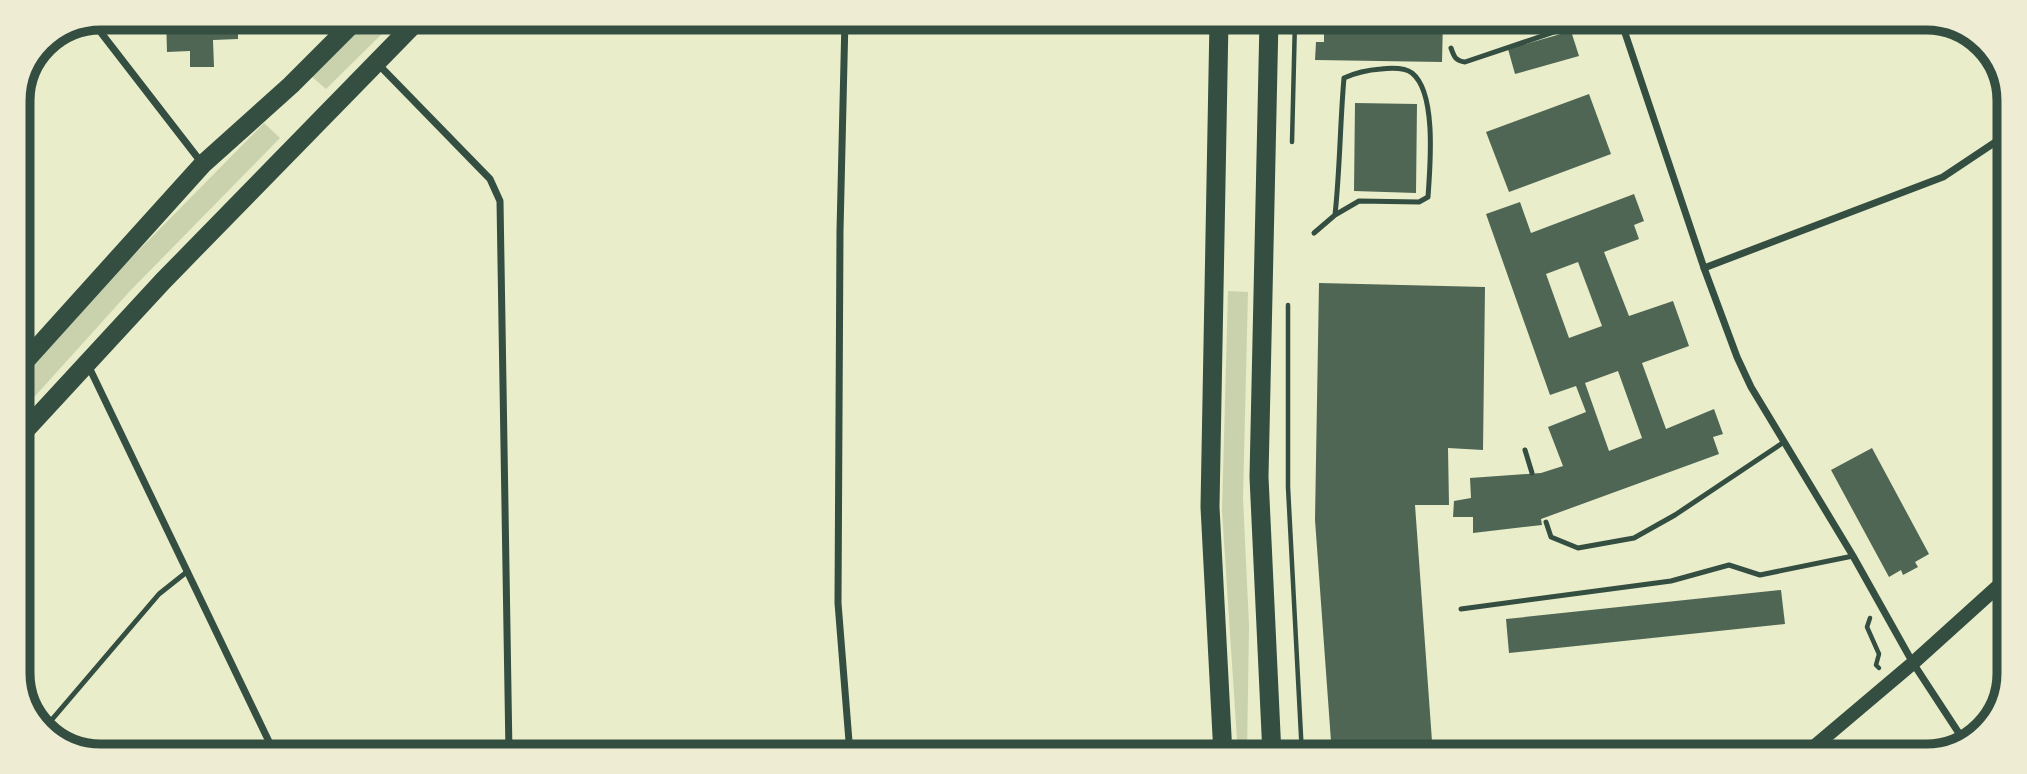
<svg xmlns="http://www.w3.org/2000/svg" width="2027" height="774" font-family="Karla,sans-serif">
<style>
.green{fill:#cad2ad}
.building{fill:#4f6655;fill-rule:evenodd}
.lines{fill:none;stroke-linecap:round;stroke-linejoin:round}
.path{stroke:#344e41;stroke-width:4.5}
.service{stroke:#344e41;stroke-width:5}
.minor{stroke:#344e41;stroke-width:7}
.secondary{stroke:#344e41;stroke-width:14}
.trunk{stroke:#344e41;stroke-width:19}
.rim{fill:none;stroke:#344e41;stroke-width:9}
</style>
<rect width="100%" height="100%" fill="#e9edc9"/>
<!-- green -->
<g class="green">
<polygon points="370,18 398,18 326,89 311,76"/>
<polygon points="264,123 280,138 130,291 18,415 18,381 77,313"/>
<polygon points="1228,291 1248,292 1243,498 1249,625 1247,755 1238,755 1222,511"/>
</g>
<!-- building -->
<g class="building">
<polygon points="166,18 238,18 238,39 213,40 214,67 190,67 190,51 167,52"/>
<polygon points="1324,21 1443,21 1442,62 1315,60 1316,42 1324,42"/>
<polygon points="1527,21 1552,21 1552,22 1530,29"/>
<polygon points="1571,31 1579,56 1515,74 1508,49"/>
<polygon points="1589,94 1611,154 1509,192 1486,132"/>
<polygon points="1355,103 1417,104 1416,193 1354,191"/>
<path d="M1634 194 1644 221 1634 225 1639 239 1604 252 1629 316 1673 301 1689 346 1642 363 1666 429 1714 409 1723 434 1713 437 1719 454 1541 519 1542 525 1473 533V517H1453L1454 501 1471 498 1470 478 1541 473 1563 466 1548 427 1586 412 1576 386 1550 395 1486 214 1520 202 1531 233ZM1578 262 1602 326 1569 338 1546 274ZM1618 371 1642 438 1609 451 1585 383Z"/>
<polygon points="1319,283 1485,287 1483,450 1448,448 1449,505 1415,505 1433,755 1332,755 1315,520"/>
<polygon points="1872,448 1929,554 1915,562 1918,567 1903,575 1901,570 1889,577 1831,470"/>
<polygon points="1781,590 1785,624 1509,653 1506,619"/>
</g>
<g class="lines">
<!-- path -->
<g class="path">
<polyline points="1292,142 1295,20"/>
<polyline points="1288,305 1288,487 1302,755"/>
<polyline points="1870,618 1867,627 1879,654 1876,665 1879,668"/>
</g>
<!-- service -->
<g class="service">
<path d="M1451 48C1454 56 1455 61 1465 62L1587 21"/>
<path d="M1314 233 1335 215 1359 201 1419 202 1428 197C1430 167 1437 93 1412 73 1404 67 1390 68 1381 69 1367 70 1357 72 1344 78 1340 123 1340 169 1335 215"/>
<polyline points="1525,450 1532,473"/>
<polyline points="1546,522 1551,537 1578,548 1634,538 1675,515 1784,442"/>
<polyline points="1461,609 1671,581 1729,565 1760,575 1853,556"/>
<polyline points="43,730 159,594 188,571"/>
</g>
<!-- minor -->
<g class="minor">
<polyline points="845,19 840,231 838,603 850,754"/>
<polyline points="92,21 201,162"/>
<polyline points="1621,21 1704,268 1737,357 1751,387 1853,556 1913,663 1966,744"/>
<polyline points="377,63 490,179 500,201 509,753"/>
<polyline points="1704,268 1943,177 2009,133"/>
<polyline points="88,365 274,752"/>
<polyline points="767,754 849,746"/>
</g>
<!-- secondary -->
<polyline class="secondary" points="1803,756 1913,663 2006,579"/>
<!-- trunk -->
<g class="trunk">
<polyline points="1219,20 1210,507 1223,755"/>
<polyline points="1269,20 1259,477 1272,755"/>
<polyline points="18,369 203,164 291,85 358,18"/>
<polyline points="18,438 163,281 420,18"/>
</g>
</g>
<!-- crop -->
<path d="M0 0H2027V774H0ZM101 30H1926A71 71 0 0 1 1997 101V673A71 71 0 0 1 1926 744H101A71 71 0 0 1 30 673V101A71 71 0 0 1 101 30Z" fill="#eeecd3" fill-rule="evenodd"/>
<path class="rim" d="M101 30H1926A71 71 0 0 1 1997 101V673A71 71 0 0 1 1926 744H101A71 71 0 0 1 30 673V101A71 71 0 0 1 101 30Z"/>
</svg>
